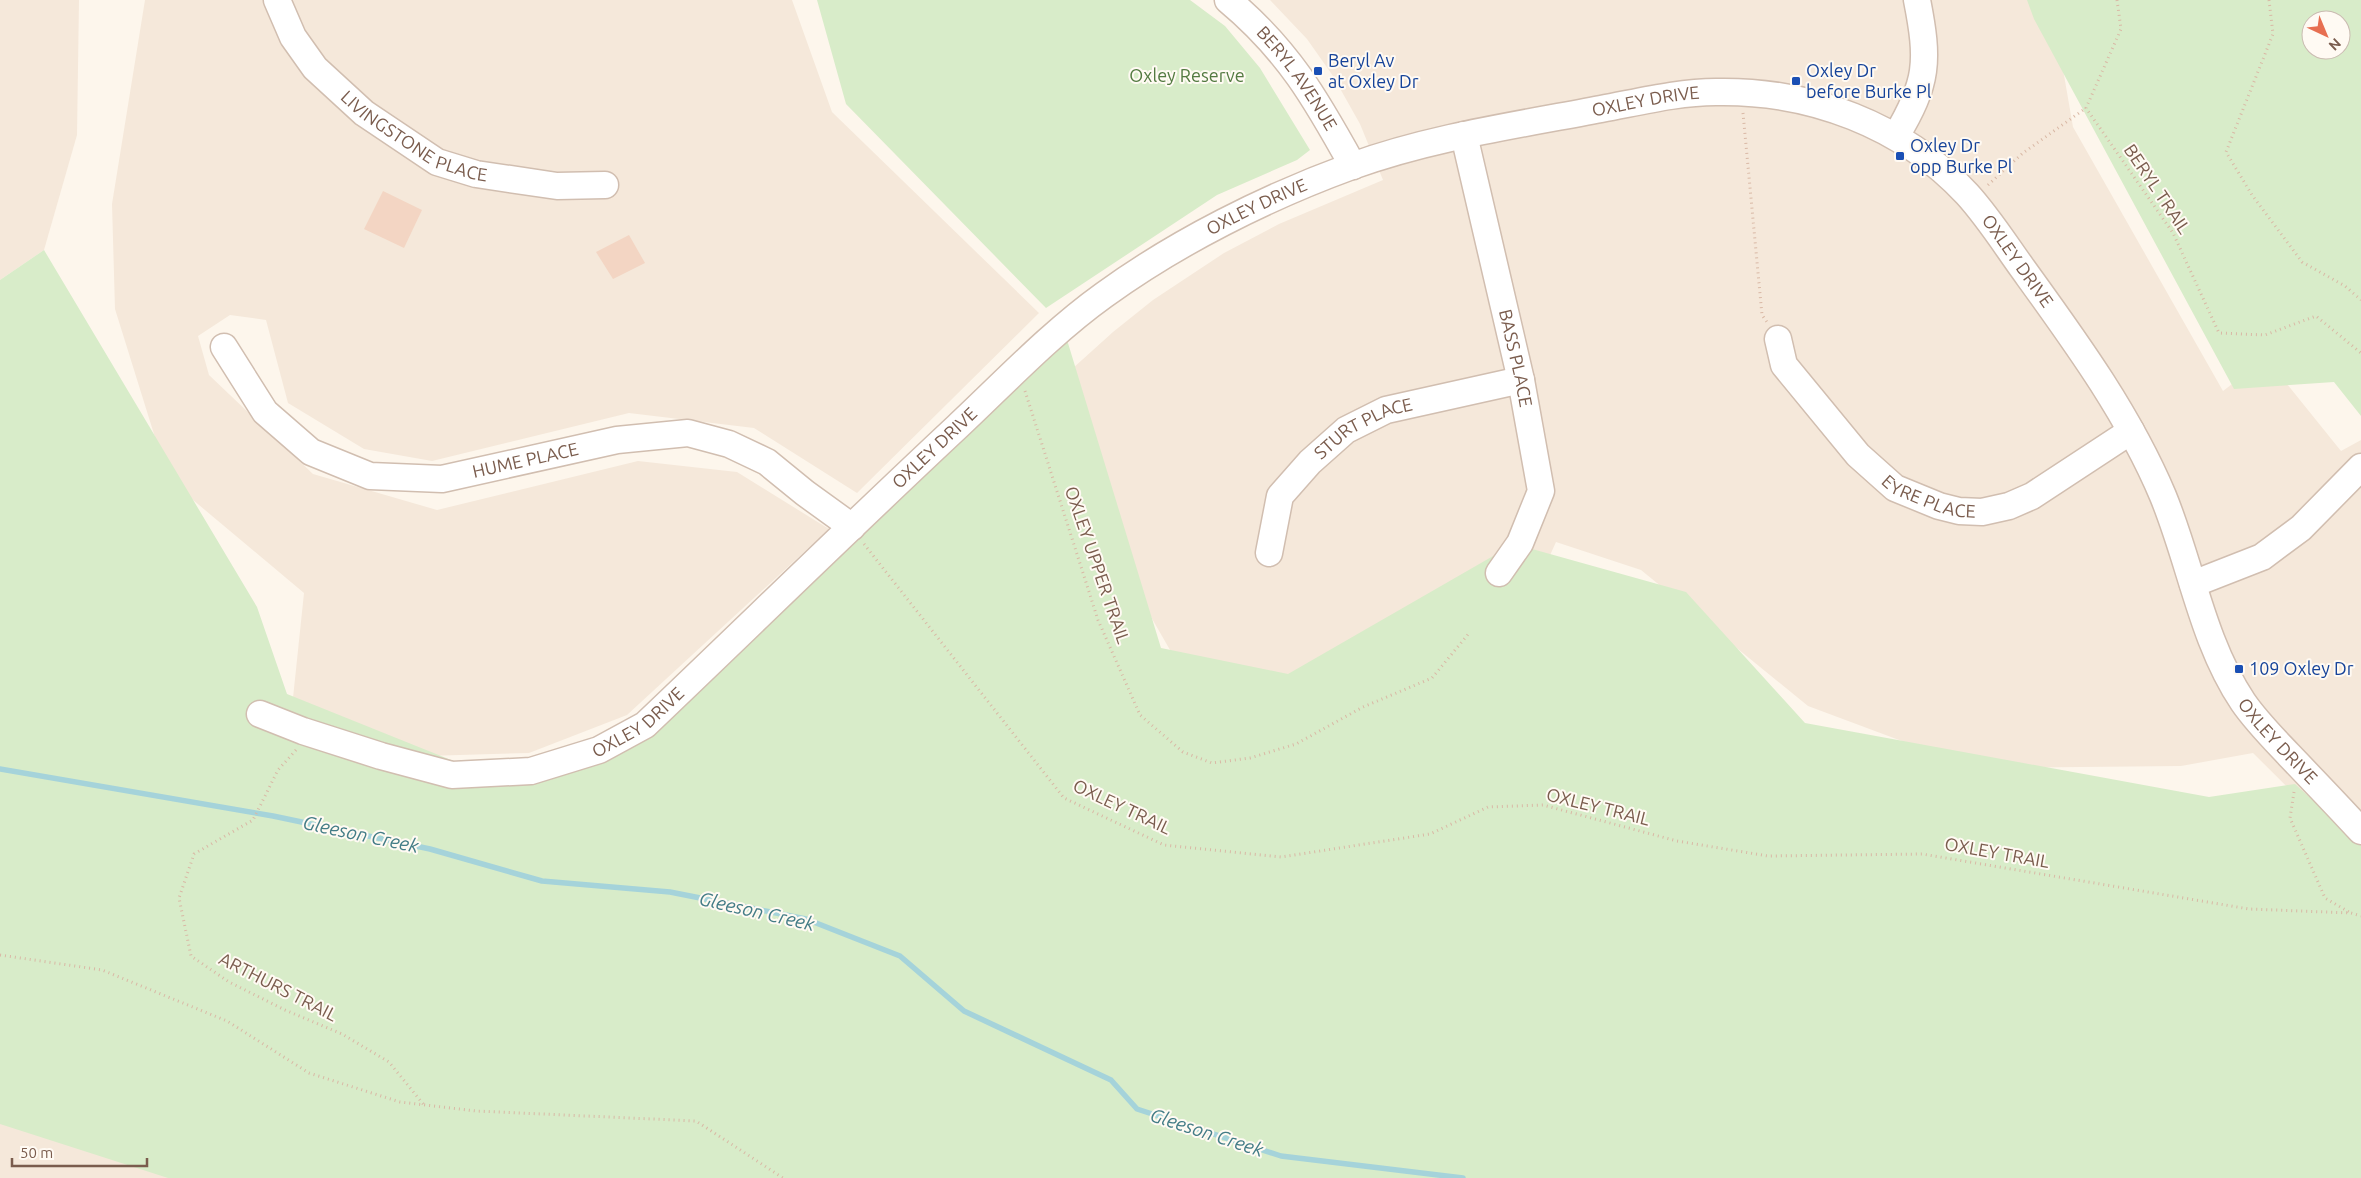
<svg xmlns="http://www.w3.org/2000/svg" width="2361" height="1178" font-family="Ubuntu,sans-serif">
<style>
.residential{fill:#f5e8da}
.green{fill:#d8ecc9;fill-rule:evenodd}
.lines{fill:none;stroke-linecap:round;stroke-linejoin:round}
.stream{stroke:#a5d3da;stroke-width:5.5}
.building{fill:#f3d5c3}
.minor-casing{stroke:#d1beb0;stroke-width:29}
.path{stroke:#d9b8a5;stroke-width:3;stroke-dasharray:1 4;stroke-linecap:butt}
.minor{stroke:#fff;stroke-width:26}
.transit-dot{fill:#1a4fb4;stroke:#fffaf3;stroke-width:2}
.labels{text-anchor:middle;stroke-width:4;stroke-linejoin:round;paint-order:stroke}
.transit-label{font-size:18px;fill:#164399;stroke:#fffaf3;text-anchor:start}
.park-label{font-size:18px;fill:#537a41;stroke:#fffaf3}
.street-label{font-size:18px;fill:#7a5c4d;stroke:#fffaf3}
.water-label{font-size:19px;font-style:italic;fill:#437c86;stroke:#fffaf3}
</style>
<rect width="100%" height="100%" fill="#fdf6ec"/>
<!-- residential -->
<g class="residential">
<polygon points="0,0 79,0 77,135 44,250 0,280"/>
<polygon points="145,0 792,0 832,112 1039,313 857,493 754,428 629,413 432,461 364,449 288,403 266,320 230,315 198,336 209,375 313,474 437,510 638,461 737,472 829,529 627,715 529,753 426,756 293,698 304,593 168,479 115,309 112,204"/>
<polygon points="1270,0 2051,0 2073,127 2223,391 2266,358 2341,451 2361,440 2361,860 2253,753 2181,766 1974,768 1808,706 1641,570 1556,542 1528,604 1290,703 1189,683 1139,596 1072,369 1113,332 1153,300 1224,253 1279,224 1383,180 1360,124 1333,76 1307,39"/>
<polygon points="0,1108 177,1178 0,1178"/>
</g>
<!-- green -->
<g class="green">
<polygon points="817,0 1190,0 1225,26 1260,68 1310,150 1297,160 1217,195 1046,308 846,104"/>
<path d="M2027 0H2361V416L2334 382 2234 389 2034 19ZM2311 20H2341V50H2311Z"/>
<polygon points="44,250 257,607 287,694 456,762 541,763 638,731 1064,330 1161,648 1288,674 1514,544 1686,592 1805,723 2209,797 2295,784 2361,844 2361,1178 168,1178 0,1124 0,280"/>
</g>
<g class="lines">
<!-- stream -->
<polyline class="stream" points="0,769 273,816 430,849 542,881 670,892 806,919 900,956 964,1011 1111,1080 1137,1109 1281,1156 1463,1178"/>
</g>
<!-- building -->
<g class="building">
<polygon points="383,191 422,210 404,248 364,229"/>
<polygon points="629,235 645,263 613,279 596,252"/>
</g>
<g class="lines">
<defs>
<g id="minor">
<path id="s1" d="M277 0 293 37 315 68 364 113 437 162 476 174 557 186 605 185"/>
<path id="s2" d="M1228 0C1288 50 1316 99 1353 166"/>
<path id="s3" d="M1464 135 1521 380 1541 491 1520 543 1499 573"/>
<path d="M1896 136C1928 83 1929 61 1917 0"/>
<path id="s4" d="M1778 339 1784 365 1858 455 1895 488 1939 506 1959 511 1982 512 2009 506 2032 496 2131 431"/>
<path id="s5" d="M224 347 265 412 311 452 370 476 442 479 617 440 688 433 729 444 767 462 805 493 852 527"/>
<path id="s6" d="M1269 553 1280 496 1310 462 1346 430 1386 410 1521 380"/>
<polyline points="2193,584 2262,557 2301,528 2361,467"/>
<path id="s7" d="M260 714 303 731 381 756 452 775 531 771 599 750 645 725C749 626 852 525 957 427 1005 382 1051 333 1104 295 1177 242 1267 197 1352 166 1432 137 1518 125 1601 109 1639 102 1678 92 1716 92 1810 90 1903 125 1967 194 1988 217 2005 244 2023 269 2075 341 2128 413 2163 496 2191 564 2202 641 2243 702 2256 721 2273 738 2289 755 2313 780 2337 805 2361 831"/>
</g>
</defs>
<!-- minor casing -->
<use href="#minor" class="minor-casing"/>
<!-- path -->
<g class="path">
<polyline points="2117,0 2121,29 2086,108 2173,233 2219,333 2265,335 2316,316 2361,353"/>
<polyline points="2269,0 2273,34 2226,152 2252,195 2302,262 2345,286 2361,300"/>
<polyline points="1743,113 1762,315 1767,322"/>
<polyline points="1988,185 2023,153 2086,108"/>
<polyline points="1025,391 1098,620 1140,715 1183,752 1212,763 1250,758 1296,744 1363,707 1432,678 1470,632"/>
<polyline points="864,544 1064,798 1164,845 1281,857 1430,834 1488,807 1543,805 1677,841 1768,856 1922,854 2249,909 2351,913 2361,916"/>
<polyline points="296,750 278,770 253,820 194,854 179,898 191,956 229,982 285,1010 342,1034 389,1062 424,1105"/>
<polyline points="2294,792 2290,818 2325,898 2349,912"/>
<polyline points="0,955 102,970 227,1021 309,1073 400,1102 476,1111 696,1121 783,1178"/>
</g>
<!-- minor -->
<use href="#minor" class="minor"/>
</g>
<!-- markers -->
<g class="transit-dot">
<rect x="1313" y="66" width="10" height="10" rx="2.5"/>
<rect x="1791" y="76" width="10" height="10" rx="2.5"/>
<rect x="1895" y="151" width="10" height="10" rx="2.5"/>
<rect x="2234" y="664" width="10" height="10" rx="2.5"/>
</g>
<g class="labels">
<!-- transit labels -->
<g class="transit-label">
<text x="1328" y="67">Beryl Av<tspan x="1328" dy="21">at Oxley Dr</tspan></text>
<text x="1806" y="77">Oxley Dr<tspan x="1806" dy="21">before Burke Pl</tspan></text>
<text x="1910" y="152">Oxley Dr<tspan x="1910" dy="21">opp Burke Pl</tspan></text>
<text x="2249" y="675">109 Oxley Dr</text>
</g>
<!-- park labels -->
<g class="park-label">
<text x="1187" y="82">Oxley Reserve</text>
</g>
<!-- street labels -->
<g class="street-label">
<text dy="6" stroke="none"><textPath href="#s2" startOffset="105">BERYL AVENUE</textPath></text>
<text dy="6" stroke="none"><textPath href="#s7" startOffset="1615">OXLEY DRIVE</textPath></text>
<text dy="6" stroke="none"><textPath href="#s1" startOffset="201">LIVINGSTONE PLACE</textPath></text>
<text transform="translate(2157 189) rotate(56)" y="6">BERYL TRAIL</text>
<text dy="6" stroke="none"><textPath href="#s7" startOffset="1210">OXLEY DRIVE</textPath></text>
<text dy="6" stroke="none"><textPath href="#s7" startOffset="2049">OXLEY DRIVE</textPath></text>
<text dy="6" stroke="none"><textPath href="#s3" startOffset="229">BASS PLACE</textPath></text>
<text dy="6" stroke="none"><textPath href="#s6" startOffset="168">STURT PLACE</textPath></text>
<text dy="6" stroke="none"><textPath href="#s7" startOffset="805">OXLEY DRIVE</textPath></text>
<text dy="6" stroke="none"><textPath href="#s5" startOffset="359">HUME PLACE</textPath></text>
<text dy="6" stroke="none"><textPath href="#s4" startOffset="228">EYRE PLACE</textPath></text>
<text transform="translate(1097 565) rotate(71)" y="6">OXLEY UPPER TRAIL</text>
<text dy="6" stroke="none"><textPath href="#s7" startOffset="400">OXLEY DRIVE</textPath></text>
<text dy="6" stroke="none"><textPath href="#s7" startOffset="2600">OXLEY DRIVE</textPath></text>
<text transform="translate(1122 807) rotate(25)" y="6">OXLEY TRAIL</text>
<text transform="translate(1598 807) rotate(14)" y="6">OXLEY TRAIL</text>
<text transform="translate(1997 853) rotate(10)" y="6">OXLEY TRAIL</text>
<text transform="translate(278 987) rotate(27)" y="6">ARTHURS TRAIL</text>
</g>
<!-- water labels -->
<g class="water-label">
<text transform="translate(361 834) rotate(12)" y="7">Gleeson Creek</text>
<text transform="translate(757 911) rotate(13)" y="7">Gleeson Creek</text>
<text transform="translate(1207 1132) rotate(18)" y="7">Gleeson Creek</text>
</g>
</g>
<!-- north arrow -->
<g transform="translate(2326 35) rotate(136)"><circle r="24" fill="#fffaf3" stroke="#cabbb1"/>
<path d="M0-4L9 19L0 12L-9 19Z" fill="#e76f51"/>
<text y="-8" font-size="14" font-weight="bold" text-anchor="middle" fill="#7a5c4d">N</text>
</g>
<!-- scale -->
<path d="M12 1158v8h135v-8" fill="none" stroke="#7a5c4d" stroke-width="2.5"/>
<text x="20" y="1158" font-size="15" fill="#7a5c4d" stroke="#fffaf3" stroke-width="4" paint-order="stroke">50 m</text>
</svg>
